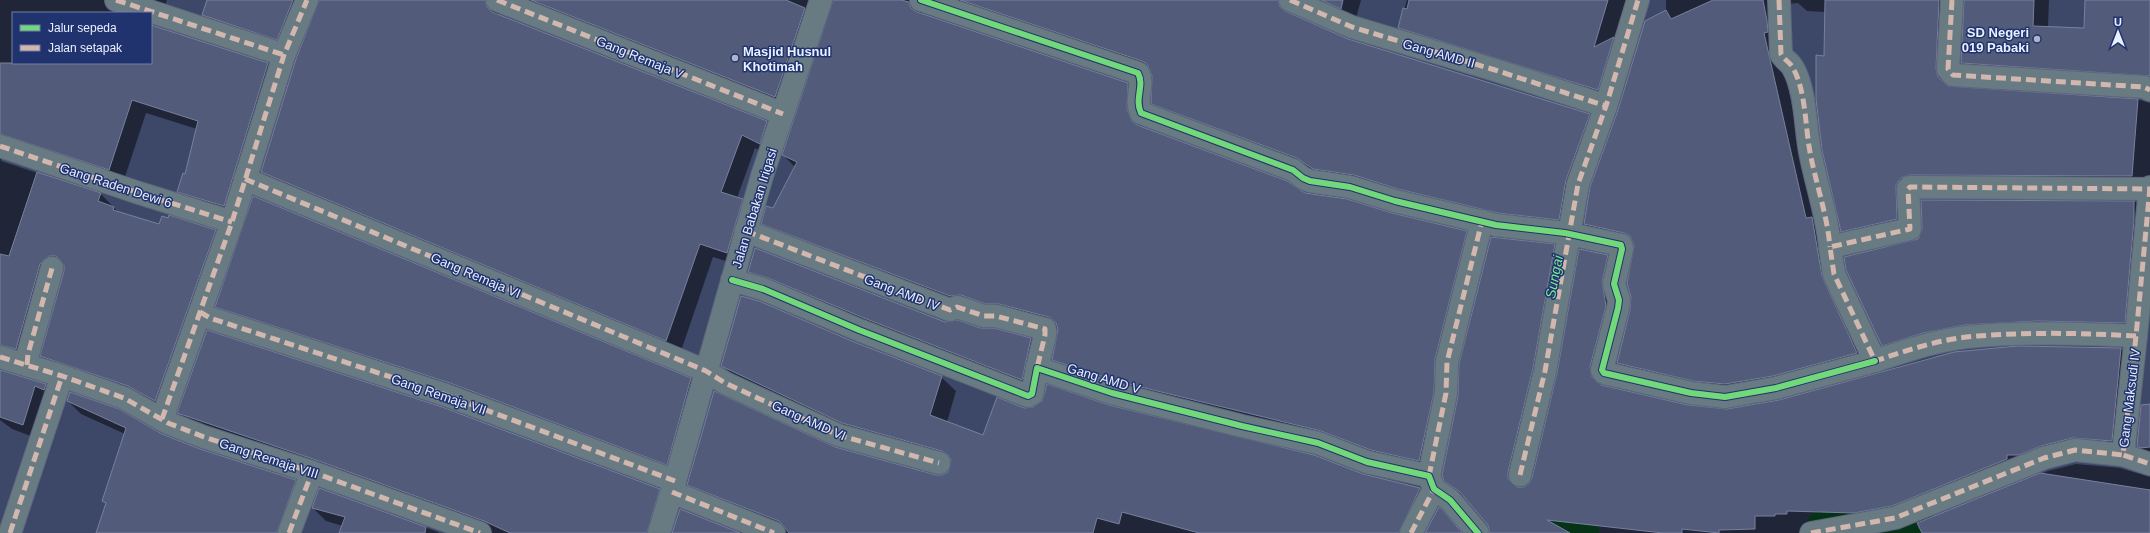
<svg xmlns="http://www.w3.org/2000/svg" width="2150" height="533" font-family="Helvetica,sans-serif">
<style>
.shadow{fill:#0007}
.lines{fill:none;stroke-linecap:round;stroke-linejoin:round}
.river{stroke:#063317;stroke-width:56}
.building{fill:#525c7a;stroke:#77819e}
.minor-casing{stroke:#5c657e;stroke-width:24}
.minor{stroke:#687b82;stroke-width:22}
.quiet{stroke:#d1b7ad;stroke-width:5;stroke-dasharray:10 5;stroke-linecap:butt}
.cycleway-casing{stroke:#21336f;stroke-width:8}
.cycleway{stroke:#71d979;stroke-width:6}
.poi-dot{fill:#adb5ca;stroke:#21336f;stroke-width:1.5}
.labels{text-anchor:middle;stroke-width:3;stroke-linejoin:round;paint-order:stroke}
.poi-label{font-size:13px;font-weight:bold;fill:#e9f0ff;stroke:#21336f;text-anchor:end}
.street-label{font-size:13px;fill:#e9f0ff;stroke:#21336f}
.water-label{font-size:14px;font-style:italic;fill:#7be98f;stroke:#21336f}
</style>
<rect width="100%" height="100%" fill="#3d4869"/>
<!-- shadow -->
<g class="shadow">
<polygon points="0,0 167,0 163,11 121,5 118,13 13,13 13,63 151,63 151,26 268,64 282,78 237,219 191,205 178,191 185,175 197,129 146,113 123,183 2,156 1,161 101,194 119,213 160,225 215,231 229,245 169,414 55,370 41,356 65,270 57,272 30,362 1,368 2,372 46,385 59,399 36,438 12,429 0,420"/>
<polygon points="208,0 1361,0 1355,22 1292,9 1291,15 1348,40 1589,115 1603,129 1573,233 1328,182 1166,117 1152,103 1152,73 940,2 923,10 922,15 1127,84 1141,98 1140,124 1142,128 1305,194 1466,232 1480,246 1433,474 1067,373 1053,359 1058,329 1014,317 1001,317 776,237 763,223 773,209 795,167 783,155 834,1 826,5 789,110 499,9 498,15 767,122 780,136 773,157 755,148 737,198 742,200 756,213 741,266 713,257 680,354 276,186 262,172 320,1 313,4 291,53 217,28 203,15"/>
<polygon points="1407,0 1627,0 1612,104 1413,42 1399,27"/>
<polygon points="1666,0 2049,0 2048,27 2085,30 2086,0 2150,0 2150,88 1977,77 1962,63 1965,3 1961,4 1950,84 1951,88 2140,100 2150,103 2150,191 1916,193 1911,234 1856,246 1842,231 1825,57 1826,14 1824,12 1807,11 1798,3 1788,4 1779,48 1819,224 1871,368 1740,399 1633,378 1618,363 1631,310 1635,246 1600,239 1585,224 1666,11"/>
<polygon points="254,197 691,379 705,393 681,478 230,320 216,306"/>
<polygon points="1922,201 2136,202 2149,215 2137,335 2051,334 1895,358 1882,345 1923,229"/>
<polygon points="1554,245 1569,260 1547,384 1522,488 1530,484 1607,256 1622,271 1604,387 1688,406 1727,410 1778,401 1929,358 1967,351 2038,347 2121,349 2136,364 2126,456 2087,452 1837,533 1491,533 1489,525 1470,502 1445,480"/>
<polygon points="749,271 945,323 994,329 1031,339 1044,352 1035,393 762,284"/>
<polygon points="854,342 941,377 956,391 947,422 984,436 1024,409 1109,406 1364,475 1419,488 1434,502 1419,533 786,533 703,499 688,484 834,448 936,476 943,476 952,467 952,464 858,438 737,380 722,365"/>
<polygon points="68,401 199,450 295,481 308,494 293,533 96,533 106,504 103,501 125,434 81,414"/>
<polygon points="2150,405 2150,458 2138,446"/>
<polygon points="178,413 659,489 672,503 651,533 621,525 619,533 493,533 330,473 192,426"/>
<polygon points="2076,464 2120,468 2150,477 2150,533 1916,533 1939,521 1934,517 2048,471"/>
<polygon points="320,489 438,532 439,533 341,533 343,526 326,521 313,508"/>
</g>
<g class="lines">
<!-- river -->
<g class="river">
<path d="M1529 408 1515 486C1530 506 1549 519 1571 533"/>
<polyline points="1832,533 1894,525 1907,528 1909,533"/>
</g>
</g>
<!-- building -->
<g class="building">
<polygon points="207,0 293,0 277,40 202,15"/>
<polygon points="319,0 485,0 487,7 492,12 767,121 760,144 742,135 721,192 743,199 727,253 700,244 666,341 261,172 296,59"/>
<polygon points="531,0 786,0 805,8 775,97"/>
<polygon points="833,0 901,0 909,2 911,8 917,12 1128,83 1127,109 1132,121 1137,125 1287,181 1305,193 1347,199 1392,213 1467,231 1435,359 1434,392 1419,461 1371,450 1321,431 1116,381 1052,360 1058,329 1056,323 1049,317 999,304 986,304 961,295 950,296 761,224 766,206 773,208 797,162 782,155"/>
<polygon points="960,0 1278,0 1280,7 1285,11 1348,39 1590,114 1566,180 1559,220 1498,213 1398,189 1354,175 1313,169 1297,158 1151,104 1152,76 1147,64 1142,61"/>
<polygon points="1321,0 1343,0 1341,9"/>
<polygon points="1409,0 1608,0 1594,47 1614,37 1598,90 1398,28 1403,8 1407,9"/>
<polygon points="1713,0 1763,0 1767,21 1768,32 1764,33 1769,55 1806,218 1812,217 1822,276 1857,353 1773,376 1725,384 1693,381 1617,363 1630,310 1631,297 1627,283 1634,246 1630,236 1624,233 1584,224 1590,187 1618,110 1645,21 1666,10 1671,19"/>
<polygon points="1825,0 1939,0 1936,68 1938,77 1948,86 2138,99 2132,176 1910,175 1901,178 1896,185 1897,219 1841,232 1822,150 1816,99 1816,55 1824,56"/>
<polygon points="1964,0 2034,0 2033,26 2084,28 2085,0 2150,0 2150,76 1961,63"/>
<polygon points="151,25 268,63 224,206 177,192 183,173 185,174 198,121 132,100 109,170 0,134 0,63 151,63"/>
<polygon points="37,172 101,193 98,201 114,207 113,210 159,224 162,216 168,218 169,215 216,230 155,401 128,386 40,356 64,271 64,265 56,256 49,256 40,264 16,349 0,345 0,254 9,256"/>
<polygon points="253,196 691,378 667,465 450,383 215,307"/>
<polygon points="1921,200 2134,201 2134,220 2125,323 2037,321 1964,325 1923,333 1882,346 1846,270 1844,257 1918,239 1922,229"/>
<polygon points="1491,237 1555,244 1533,368 1508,472 1508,479 1517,487 1524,487 1529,483 1532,478 1557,373 1579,249 1608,255 1602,282 1606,306 1590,367 1592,377 1601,385 1688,405 1727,409 1779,400 1954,352 2018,346 2121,348 2112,441 2072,438 2041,446 2019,455 2007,455 2007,459 1892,506 1854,513 1787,511 1787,514 1775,514 1775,516 1755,516 1755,529 1719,530 1719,533 1682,529 1682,533 1663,533 1547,520 1570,533 1490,533 1488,525 1460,492 1444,481 1442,475 1458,396 1459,364"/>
<polygon points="755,248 945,322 958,320 980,328 994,328 1031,338 1022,380 864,318 768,278 748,272"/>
<polygon points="741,296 759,301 854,342 942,376 930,415 983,435 997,397 1024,408 1033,407 1042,401 1047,384 1109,405 1314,455 1363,474 1420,488 1399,533 1199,533 1122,512 1119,524 1097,518 1093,533 789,533 779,521 687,485 714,391 835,447 936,475 942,475 948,472 951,460 948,455 942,451 842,423 721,366"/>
<polygon points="207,330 442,407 660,489 647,533 510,533 484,521 316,460 177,413"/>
<polygon points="0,370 46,384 44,390 35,386 23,425 0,417"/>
<polygon points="70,392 119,409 162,434 200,449 296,480 277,533 96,533 106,503 102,501 126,428 67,401"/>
<polygon points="2150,404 2150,447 2140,448 2137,446 2141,405"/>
<polygon points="2040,473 2150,490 2150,533 1922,533 1917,523"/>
<polygon points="319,488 426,527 425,533 339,533 345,517 312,508"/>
<polygon points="1439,507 1442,509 1462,533 1425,533"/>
<polygon points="680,509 740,533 672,533"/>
</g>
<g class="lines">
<defs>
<g id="minor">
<polyline points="116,0 284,55"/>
<polyline points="497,0 783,114"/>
<path d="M921 0 1138 73C1145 86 1134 98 1141 113L1293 170 1303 178 1310 181 1350 187 1395 201 1496 225 1565 233 1621 245 1622 249 1614 284 1619 300 1618 308 1602 370 1604 373 1691 393 1725 397 1776 388 1875 361"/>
<polyline points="1290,0 1352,27 1495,70 1606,106"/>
<path d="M1779 0 1781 54C1784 60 1790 62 1793 68 1806 91 1805 126 1810 152 1816 184 1827 214 1830 247"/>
<polyline points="1952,0 1948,69 1953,75 2144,87 2150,90"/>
<polyline points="0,146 136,192 232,222"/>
<polyline points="245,179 706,371 725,383 838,435 939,463"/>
<polyline points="2150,187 2136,336 2123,455 2150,464"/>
<polyline points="746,231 950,310 957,307 984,316 996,316 1045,329 1045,335 1037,368"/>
<polyline points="732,280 763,289 859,330 1028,396 1032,394 1037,368 1112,393 1242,426 1318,443 1367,462 1429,476 1434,489 1450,500 1478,533"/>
<polyline points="200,312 210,318 446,395 675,481"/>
<path d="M2136 336C2084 333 2031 332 1978 336 1943 338 1908 350 1875 361L1834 274 1830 247 1910 229 1908 189 1910 187 2150 189"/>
<polyline points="0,357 62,376 124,398 168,423 204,437 312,472 480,533"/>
<polyline points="27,365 28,354 52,268"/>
<polyline points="162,419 232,222 284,55 307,0"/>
<polyline points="1520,475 1545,371 1578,184 1606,106 1638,0"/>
<polyline points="1429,476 1446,393 1447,362 1482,221"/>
<polyline points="672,492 774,533"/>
<polyline points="10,533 62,376"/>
<polyline points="289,533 312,472"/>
<polyline points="659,533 675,481 762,176 821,0"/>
<polyline points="1411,533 1434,489"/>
<polyline points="1811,533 1895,518 2044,458 2075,450 2123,455"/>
</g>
</defs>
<!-- minor casing -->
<use href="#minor" class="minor-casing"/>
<!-- minor -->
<use href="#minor" class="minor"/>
<!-- quiet -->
<g class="quiet">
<polyline points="116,0 284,55"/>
<polyline points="497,0 783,114"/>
<polyline points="1290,0 1352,27 1495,70 1606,106"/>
<path d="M1779 0 1781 54C1784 60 1790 62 1793 68 1806 91 1805 126 1810 152 1816 184 1827 214 1830 247"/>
<polyline points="1952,0 1948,69 1953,75 2144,87 2150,90"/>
<polyline points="0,146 136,192 232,222"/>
<polyline points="245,179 706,371 725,383 838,435 939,463"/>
<polyline points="2150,187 2136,336 2123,455 2150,464"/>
<polyline points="746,231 950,310 957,307 984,316 996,316 1045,329 1045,335 1037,368"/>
<polyline points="200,312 210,318 446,395 675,481"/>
<path d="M2136 336C2084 333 2031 332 1978 336 1943 338 1908 350 1875 361L1834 274 1830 247 1910 229 1908 189 1910 187 2150 189"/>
<polyline points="0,357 62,376 124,398 168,423 204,437 312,472 480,533"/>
<polyline points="27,365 28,354 52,268"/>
<polyline points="162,419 232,222 284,55 307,0"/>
<polyline points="1520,475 1545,371 1578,184 1606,106 1638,0"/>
<polyline points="1429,476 1446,393 1447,362 1482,221"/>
<polyline points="672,492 774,533"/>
<polyline points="10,533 62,376"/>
<polyline points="289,533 312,472"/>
<polyline points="1411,533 1434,489"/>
<polyline points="1811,533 1895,518 2044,458 2075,450 2123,455"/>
</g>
<defs>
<g id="cycleway">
<path d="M921 0 1138 73C1145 86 1134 98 1141 113L1293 170 1303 178 1310 181 1350 187 1395 201 1496 225 1565 233 1621 245 1622 249 1614 284 1619 300 1618 308 1602 370 1604 373 1691 393 1725 397 1776 388 1875 361"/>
<polyline points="732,280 763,289 859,330 1028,396 1032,394 1037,368 1112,393 1242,426 1318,443 1367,462 1429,476 1434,489 1450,500 1478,533"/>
</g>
</defs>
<!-- cycleway casing -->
<use href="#cycleway" class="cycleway-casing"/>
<!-- cycleway -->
<use href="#cycleway" class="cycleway"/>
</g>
<!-- markers -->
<g class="poi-dot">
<circle cx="2037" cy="39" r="4"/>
<circle cx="735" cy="58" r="4"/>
</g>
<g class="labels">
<!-- poi labels -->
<g class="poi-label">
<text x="2029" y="37">SD Negeri<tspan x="2029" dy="15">019 Pabaki</tspan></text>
<text x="743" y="56" text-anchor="start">Masjid Husnul<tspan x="743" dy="15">Khotimah</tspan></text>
</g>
<!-- street labels -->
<g class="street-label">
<text transform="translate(1439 53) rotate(16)" y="5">Gang AMD II</text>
<text transform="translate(640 57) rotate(22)" y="5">Gang Remaja V</text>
<text transform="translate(116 185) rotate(18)" y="5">Gang Raden Dewi 6</text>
<text transform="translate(754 208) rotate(-73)" y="5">Jalan Babakan Irigasi</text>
<text transform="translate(476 275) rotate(23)" y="5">Gang Remaja VI</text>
<text transform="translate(902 292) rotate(21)" y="5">Gang AMD IV</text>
<text transform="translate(1104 378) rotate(17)" y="5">Gang AMD V</text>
<text transform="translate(439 394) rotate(19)" y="5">Gang Remaja VII</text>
<text transform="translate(2129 398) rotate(-83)" y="5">Gang Maksudi IV</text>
<text transform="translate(809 420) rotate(24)" y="5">Gang AMD VI</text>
<text transform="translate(269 458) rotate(18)" y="5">Gang Remaja VIII</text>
</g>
<!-- water labels -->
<g class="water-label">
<text transform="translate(1554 277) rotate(-79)" y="5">Sungai</text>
</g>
</g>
<!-- legend -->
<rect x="12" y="12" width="140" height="52" fill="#21336f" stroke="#717fa9"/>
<rect x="20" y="25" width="20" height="6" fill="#71d979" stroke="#717fa9"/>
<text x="48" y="32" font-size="12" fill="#e9f0ff">Jalur sepeda</text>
<rect x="20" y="45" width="20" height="6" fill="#d1b7ad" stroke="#717fa9"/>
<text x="48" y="52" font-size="12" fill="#e9f0ff">Jalan setapak</text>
<!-- north arrow -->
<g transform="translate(2118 32)" stroke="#21336f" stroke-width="3" paint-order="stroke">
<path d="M0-3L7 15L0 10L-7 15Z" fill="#e9f0ff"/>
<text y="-6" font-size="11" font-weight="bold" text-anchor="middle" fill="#e9f0ff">U</text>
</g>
</svg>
